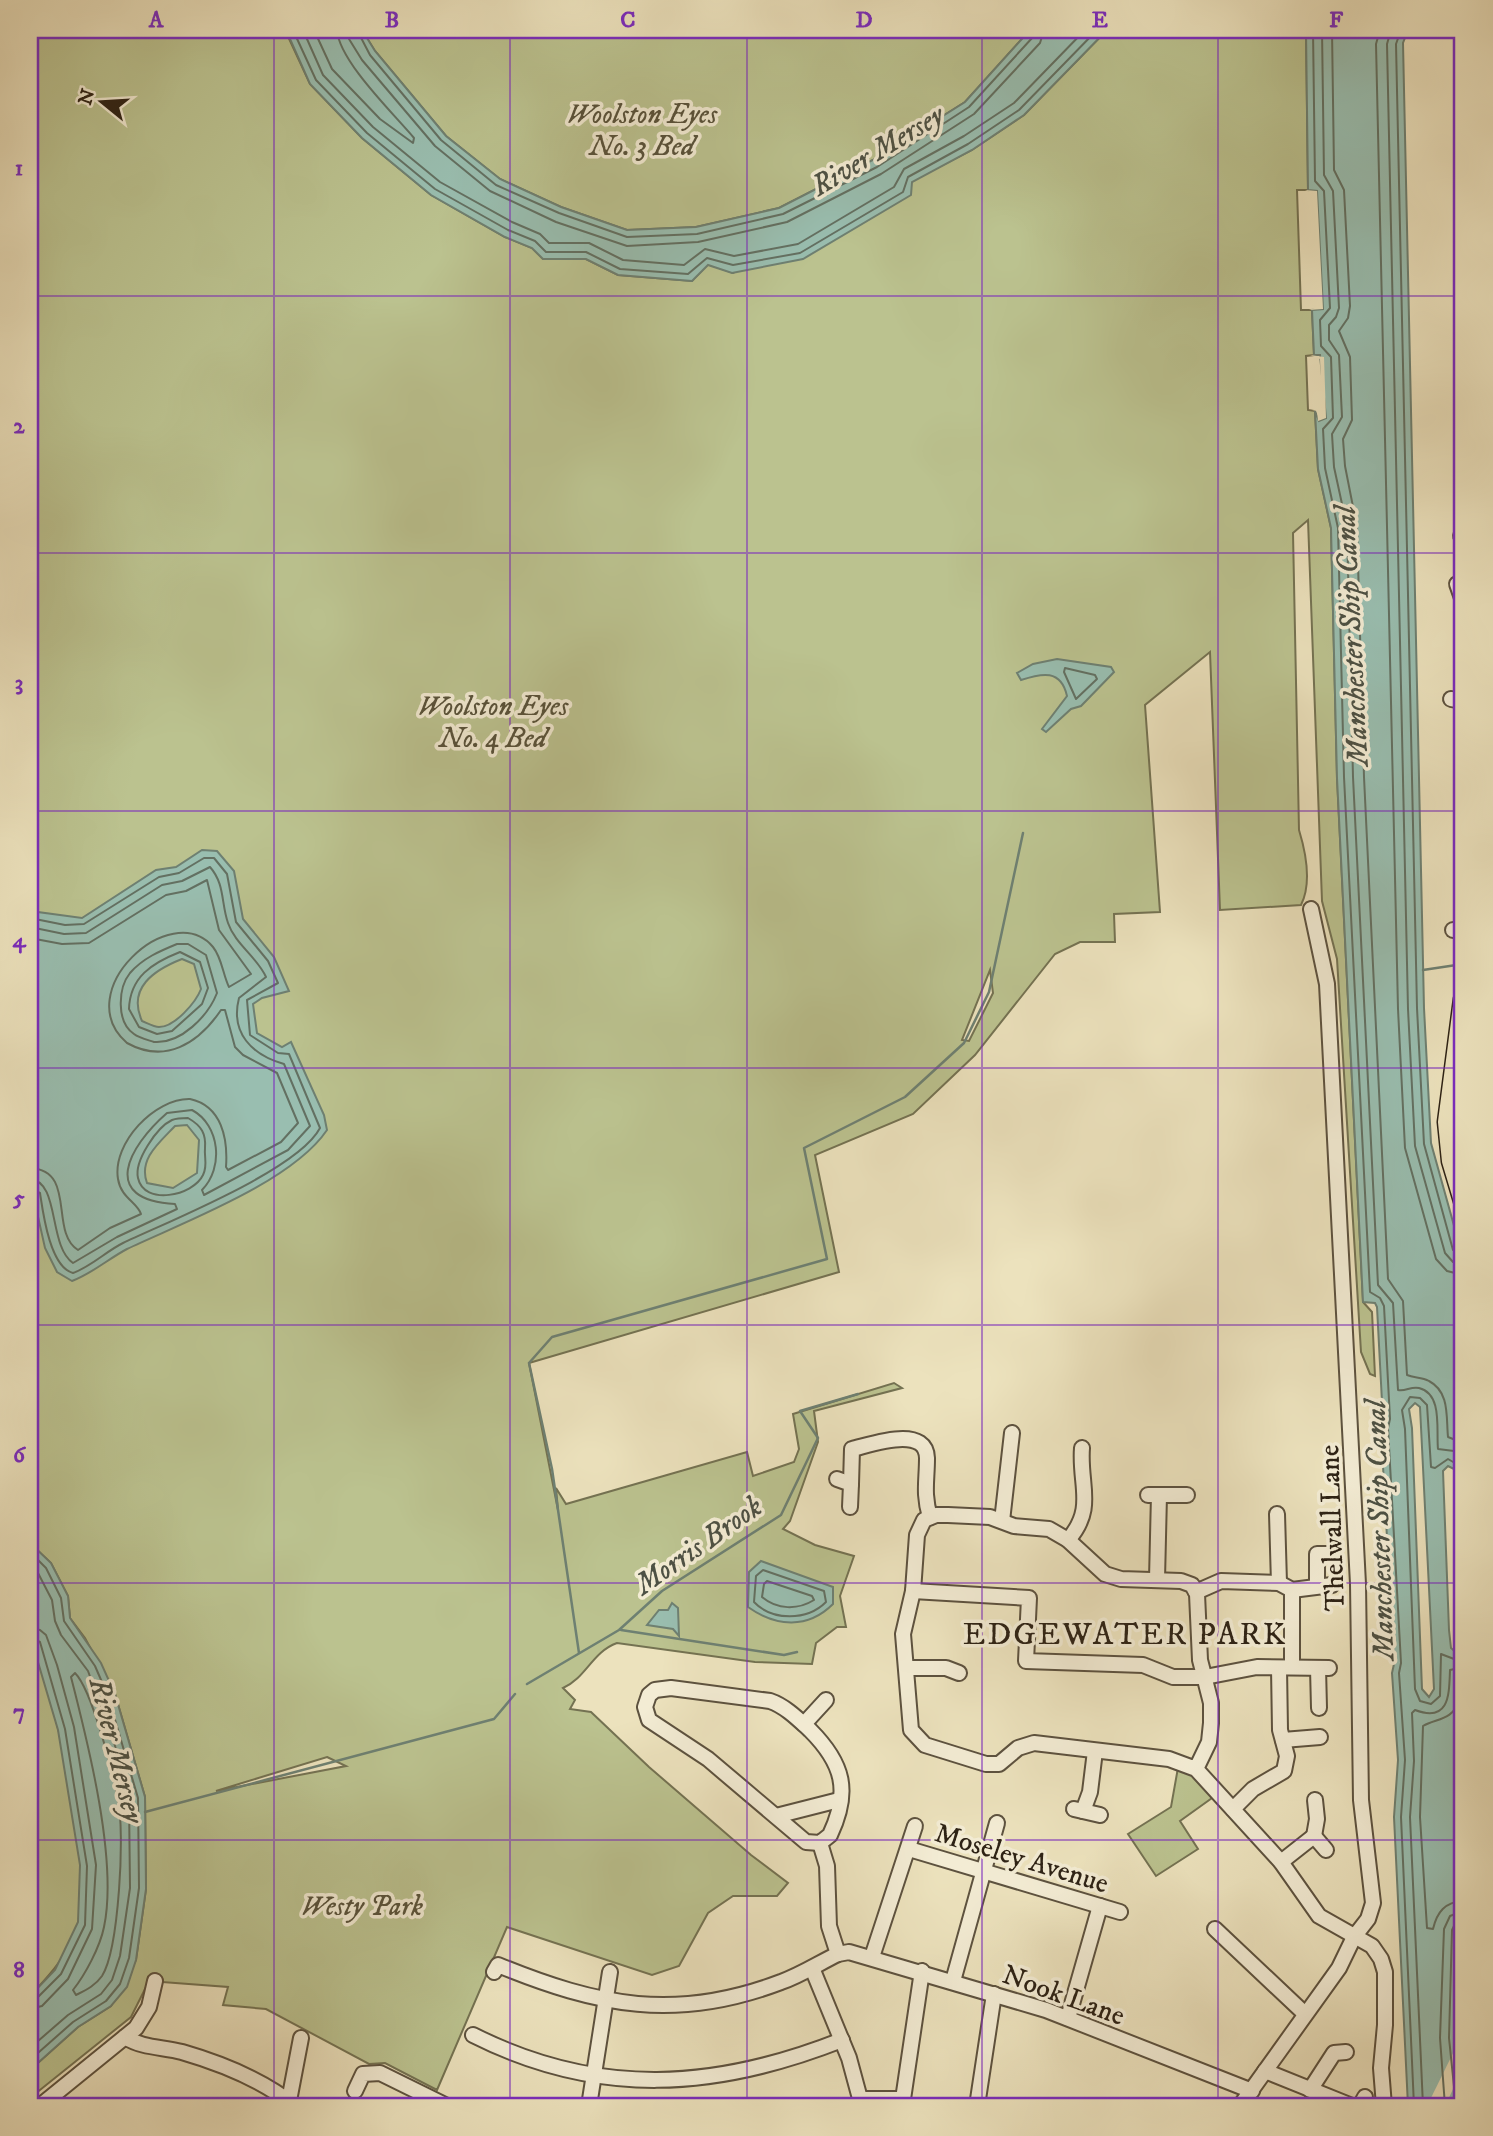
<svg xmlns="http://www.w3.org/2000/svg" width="1493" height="2136" font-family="'IM FELL DW Pica',serif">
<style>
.green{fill:#bbc28f;stroke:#747252;stroke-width:2;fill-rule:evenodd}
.water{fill:#99beb0;stroke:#6e8072;stroke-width:2;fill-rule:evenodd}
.pier{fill:#ece2bd}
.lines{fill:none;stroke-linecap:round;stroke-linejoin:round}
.shore{stroke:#637062;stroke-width:2}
.stream{stroke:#6e8072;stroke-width:2.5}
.minor-casing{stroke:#5d523f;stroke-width:18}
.major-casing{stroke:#2d2215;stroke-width:21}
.minor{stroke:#f3ecd4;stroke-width:14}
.major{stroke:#ece2bd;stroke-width:18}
.grid{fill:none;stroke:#7b2cbf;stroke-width:2;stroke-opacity:0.55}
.labels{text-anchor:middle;stroke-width:7;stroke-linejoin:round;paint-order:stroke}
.park-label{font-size:28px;font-style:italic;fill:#58523a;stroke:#f3ecd4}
.street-label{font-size:28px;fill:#2d2215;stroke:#f3ecd4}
.water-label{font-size:30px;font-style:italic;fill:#4d5144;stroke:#f3ecd4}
.quarter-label{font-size:32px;letter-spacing:2px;fill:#2d2215;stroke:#f3ecd4}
.neatline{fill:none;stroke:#7b2cbf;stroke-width:2.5}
.grid-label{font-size:23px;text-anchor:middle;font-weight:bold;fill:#7b2cbf}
</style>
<rect width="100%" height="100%" fill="#ece2bd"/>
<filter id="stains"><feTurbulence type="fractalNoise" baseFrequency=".00286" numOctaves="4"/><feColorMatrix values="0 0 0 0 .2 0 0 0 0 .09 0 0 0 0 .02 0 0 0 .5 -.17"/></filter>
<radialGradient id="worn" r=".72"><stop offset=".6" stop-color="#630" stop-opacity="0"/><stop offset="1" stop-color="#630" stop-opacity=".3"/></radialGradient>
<!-- green -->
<g class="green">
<path d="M30 30H285L310 84 362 138 431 195 505 237 532 248 543 259H586L618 275 692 281 708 264 733 273 972 150 1024 115 1107 30H1306L1308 190H1297L1301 310H1312L1314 355 1306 356 1308 410 1315 411 1318 469 1331 528 1337 778 1363 1302 1372 1312 1375 1376 1370 1374 1361 1352 1337 959 1322 901 1308 520 1293 533 1299 830C1306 853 1312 883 1301 905L1220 910 1210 652 1145 705 1160 912 1114 914 1115 942H1080L1055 954 975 1055 913 1114 815 1155 839 1272 529 1363 558 1510 556 1488 566 1504 747 1452 753 1476 794 1462 799 1449 793 1414 894 1383 902 1388 814 1411 818 1442 790 1521 783 1529 815 1545 854 1556 840 1596 846 1627H837L816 1643 812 1664 755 1662 617 1643C592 1652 586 1678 563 1688L575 1700 570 1709 591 1712 649 1767 751 1855 788 1883 777 1896H733L708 1913 679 1966 652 1975 507 1927 437 2090 385 2063 369 2064 266 2009 223 2005 228 1987 149 1981 131 2017 30 2098V2070L78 2027 111 2006 136 1960 146 1889 145 1797 115 1694 85 1638 70 1618 68 1596 51 1563 30 1543ZM990 970 993 993 969 1041 962 1040ZM327 1757 346 1766 216 1791Z"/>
<polygon points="362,30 1030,30 965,102 873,160 779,208 696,227 627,230 561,207 500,179 446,136 375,51"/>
<path d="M30 1635C56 1707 91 1845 79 1920 74 1949 49 1976 30 1996Z"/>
<polygon points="1179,1762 1219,1793 1180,1821 1198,1849 1156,1876 1128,1834 1171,1807"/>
</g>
<!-- water -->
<g class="water">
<polygon points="286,30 362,30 375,51 446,136 500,179 561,207 627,230 696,227 779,208 873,160 965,102 1030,30 1107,30 1024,115 972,150 912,182 911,195 803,259 732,273 708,265 692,281 618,275 586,259 543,259 532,248 505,237 431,195 362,138 310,84"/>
<path d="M1306 30H1408L1403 43 1424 1008 1431 1143 1463 1258V1528L1457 1530 1454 1469 1448 1466 1443 1471 1449 1630 1451 1648 1457 1653 1462 1647 1461 1587 1463 1585V1911C1451 1974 1456 2043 1460 2106H1408L1394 1817 1398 1760 1392 1673 1394 1664 1381 1430 1383 1421 1377 1307 1375 1303 1363 1302 1337 778 1331 528 1318 469 1315 411 1319 421 1326 418 1320 355H1314L1312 310 1323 309 1317 191 1308 190ZM1415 1403 1420 1407 1434 1689 1429 1697 1422 1689 1412 1428 1409 1409Z"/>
<path d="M1057 659 1111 667 1114 672 1081 706 1071 709 1046 732 1042 729 1067 696C1061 669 1042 673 1021 680L1017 673 1033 664Z"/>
<path d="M202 850 217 851 234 871 243 919 274 957 289 991 262 998 253 1004 257 1033 282 1047 291 1042 324 1115 327 1130C292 1182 184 1222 127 1249 108 1259 93 1273 72 1281L57 1272 45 1248 30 1181V911L82 918 156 870 176 867ZM182 959 194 964 201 989C196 1002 175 1027 159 1027 154 1027 147 1023 142 1021 127 988 154 970 182 959ZM187 1125 199 1140 197 1173 173 1188 147 1183C138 1159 160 1142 175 1126Z"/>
<polygon points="30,1543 51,1563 68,1596 70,1618 101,1663 115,1694 145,1797 146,1889 136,1960 127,1987 111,2006 78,2027 30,2070 30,1996 55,1970 78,1922 80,1865 58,1730 30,1635"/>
<path d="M761 1561 833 1587V1604C808 1629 776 1627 748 1607L749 1572Z"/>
<polygon points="672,1603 678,1608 679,1636 673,1629 647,1625 659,1610 668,1610"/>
</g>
<!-- pier -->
<g class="pier">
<polygon points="1305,190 1317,191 1323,309 1309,310 1320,306 1314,194"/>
<polygon points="1310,355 1324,357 1326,418 1318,421 1317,411 1312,410 1319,408 1322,416 1320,359"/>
<polygon points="1460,2039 1462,2070 1445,2106 1427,2106"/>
</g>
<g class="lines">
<!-- shore -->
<g class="shore">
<polyline points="293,30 316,80 367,133 435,189 508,230 535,241 546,252 586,252 620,269 688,274 707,258 733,265 800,253 903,192 908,177 968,144 1019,110 1097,30"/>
<polyline points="303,30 323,75 373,127 440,182 512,222 540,234 549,243 589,243 623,260 684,265 705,249 734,256 798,244 894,187 904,169 964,136 1014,103 1085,30"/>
<path d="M314 30 332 69 380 119 413 143 414 138C393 113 339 61 337 30"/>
<polyline points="348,30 349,39 362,60 435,146 490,191 556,222 627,246 698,242 787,222 881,174 974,114 1040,43 1044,30"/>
<polyline points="357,30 370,55 441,140 496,185 559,213 627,237 697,234 783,214 877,167 969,107 1033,37 1035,30"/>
<polyline points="1313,30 1315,181 1324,191 1330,308 1320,320 1321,346 1331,357 1333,418 1323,429 1325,468 1338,528 1344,777 1370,1292 1380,1298 1384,1306 1390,1419 1388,1428 1401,1663 1399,1673 1405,1760 1401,1817 1414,2106"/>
<path d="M1322 30 1324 175 1333 191 1339 308 1336 317 1329 325V340L1339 355 1342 417 1332 434 1334 467 1347 527 1353 777 1378 1285 1393 1303 1398 1390C1405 1392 1411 1386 1419 1388 1443 1394 1436 1430 1438 1449L1454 1451 1463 1456"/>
<path d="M1332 30 1334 170 1344 190 1350 306 1348 318 1339 331 1350 357 1352 420 1343 439 1345 466 1357 527 1364 777 1388 1279 1403 1301 1407 1375C1414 1378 1422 1377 1429 1381 1450 1392 1446 1417 1448 1437L1463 1443"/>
<polyline points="1380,30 1376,44 1398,1009 1405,1148 1436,1259 1447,1271 1463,1275"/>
<polyline points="1391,30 1387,44 1408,1009 1415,1146 1445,1253 1453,1262 1463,1264"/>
<polyline points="1401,30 1396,44 1417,1008 1424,1144 1453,1250 1463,1256"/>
<polygon points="1065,668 1095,675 1097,679 1076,699 1064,672"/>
<path d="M30 918 65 925 84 924 159 877 179 873 204 858H214L227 874 236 922 268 961 278 983 247 1000 250 1035 278 1053 289 1054 320 1128C298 1170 169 1221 123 1243 105 1252 92 1266 73 1273 50 1267 43 1213 40 1193L30 1188"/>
<path d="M30 927 64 934 86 933 162 885 182 881 210 867C225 884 221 903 228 923 235 944 257 957 266 977L239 998C230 1033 252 1055 284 1064L310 1126 288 1150 204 1195 202 1190C224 1168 220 1125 192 1110L167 1113C128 1147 99 1200 175 1204L177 1209 117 1237 73 1263C48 1246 60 1181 30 1179"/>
<path d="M30 938 62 944 89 943 166 895 186 891 207 880 219 930 251 974 229 987C223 975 222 958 213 947 171 897 68 992 127 1043 165 1064 198 1044 221 1010H225L235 1047 243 1055 277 1073 298 1123 281 1142 228 1170 226 1167C228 1139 222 1106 190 1099 155 1098 112 1143 118 1179 121 1198 137 1202 141 1214L110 1228 78 1250C49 1232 77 1170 30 1168"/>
<path d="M177 944H188L206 955 217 993C208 1016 181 1044 154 1042 148 1040 139 1038 134 1034 116 1022 118 988 130 973 143 958 160 951 177 944Z"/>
<path d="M180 952 200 962 208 988 202 1004 172 1031 157 1034 139 1027 129 1009C130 977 152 963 180 952Z"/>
<path d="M188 1118C202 1126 206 1134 205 1148 204 1158 208 1165 203 1175 193 1196 144 1206 138 1178 134 1161 157 1127 172 1120 177 1118 184 1118 188 1118Z"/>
<polyline points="1463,1512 1460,1466 1448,1459 1435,1468 1431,1467 1427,1405 1420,1398 1410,1397 1402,1410 1405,1429 1415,1689 1420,1701 1431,1704 1440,1696 1441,1654 1454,1659 1463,1658"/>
<polyline points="30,1552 46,1568 61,1598 64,1621 95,1666 108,1696 138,1798 139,1888 129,1958 120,1984 106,2001 73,2022 30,2060"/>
<polyline points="30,1564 38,1573 52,1600 55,1621 61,1635 88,1671 114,1742 129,1800 130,1888 120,1956 112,1980 101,1994 68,2015 30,2048"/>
<path d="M763 1570 824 1591 826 1602C807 1621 772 1621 754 1602L756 1576Z"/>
<path d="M767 1581 812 1596 814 1600C798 1610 777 1610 762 1597L764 1584Z"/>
<polyline points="30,1628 40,1630 46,1635 57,1665 74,1727 96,1865 92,1929 68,1979 42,2006 30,2009"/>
<polyline points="30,1637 40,1642 65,1729 87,1866 85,1925 61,1974 37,1998 30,2000"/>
<path d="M75 1673C92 1690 113 1773 118 1800 125 1832 119 1949 102 1976 95 1986 86 1990 76 1995L73 1990C85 1975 100 1947 104 1927 118 1861 88 1743 71 1677Z"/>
<path d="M1463 1678C1459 1685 1461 1692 1459 1700 1453 1721 1436 1718 1423 1726L1420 1817 1427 1928 1433 1929C1437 1912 1445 1902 1463 1901"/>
<path d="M1423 2106 1410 1817 1414 1761 1412 1713 1415 1710C1450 1723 1449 1694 1450 1670L1463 1667"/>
<polyline points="1445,2106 1440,2038 1444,1929 1450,1916 1463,1911"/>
<polyline points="1456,2106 1449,2038 1452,1930 1456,1922 1463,1920"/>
</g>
<!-- stream -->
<g class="stream">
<polyline points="1423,970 1463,964"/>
<polyline points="621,1630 784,1655 797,1652"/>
<polyline points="579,1653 552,1469 529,1363 552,1337 827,1259 804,1148 905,1097 964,1043 989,992 1023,833"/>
<polyline points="527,1684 619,1630 662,1591 781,1515 818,1438 800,1411 858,1394"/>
<polyline points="145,1812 494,1719 515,1694"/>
</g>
<defs>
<g id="minor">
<polyline points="1461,536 1463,532"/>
<polyline points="1457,584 1463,601"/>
<polyline points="1451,699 1462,701"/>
<polyline points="1453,930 1463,930"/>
<polyline points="837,1479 851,1484 850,1507"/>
<path d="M851 1484 852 1449C870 1445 926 1424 927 1458 927 1481 923 1493 930 1517"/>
<polyline points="1148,1495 1187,1495"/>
<polyline points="1277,1514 1279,1583"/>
<polyline points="1002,1521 1012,1433"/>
<path d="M1068 1540C1096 1508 1079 1485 1082 1448"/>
<polyline points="1157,1579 1159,1495"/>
<polyline points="1317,1585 1317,1554 1332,1554"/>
<polyline points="913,1591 1029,1598 1026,1661 1143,1665 1173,1677 1205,1677 1257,1667 1329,1668"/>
<polyline points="1196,1592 1221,1581 1279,1583 1292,1590 1332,1585"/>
<polyline points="1292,1667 1292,1590"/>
<polyline points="907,1668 946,1668 959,1673"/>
<polyline points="1318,1668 1319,1708"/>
<path d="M671 1688 770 1701C785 1706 798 1719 810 1730 843 1763 851 1791 830 1835L820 1843 806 1842 708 1759 649 1720 645 1707 649 1695 655 1690Z"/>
<polyline points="804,1724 826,1700"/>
<polyline points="1283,1740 1320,1737"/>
<polyline points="1196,1769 1209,1742 1211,1723 1211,1703 1200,1660 1197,1594 1192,1585 1181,1581 1121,1579 1105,1574 1068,1540 1049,1529 1014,1526 990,1517 948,1515 936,1515 924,1520 917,1535 913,1591 903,1634 911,1730 925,1745 986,1764 999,1764 1018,1748 1034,1743 1169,1759 1196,1769 1281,1862 1319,1916 1372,1946 1381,1959 1385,1972 1385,2025 1381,2068 1384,2106"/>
<polyline points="1074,1809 1100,1815"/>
<polyline points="1233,1809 1253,1789 1284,1771 1287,1756 1280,1730 1279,1668"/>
<polyline points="1083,1811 1090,1792 1095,1751"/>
<polyline points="776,1816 839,1800"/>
<polyline points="1314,1836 1317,1819 1315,1800"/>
<polyline points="820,1843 827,1866 829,1926 838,1954"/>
<polyline points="909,1849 1120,1912"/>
<polyline points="1281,1862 1314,1836 1326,1850"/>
<polyline points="1215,1929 1304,2013"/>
<polyline points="872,1957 915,1826"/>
<polyline points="812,1968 849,2058 862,2106"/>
<path d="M494 1972 498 1965C598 2006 676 2022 781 1982 801 1975 819 1963 838 1954L849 1952 1046 2010 1252 2091"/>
<polyline points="953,1981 997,1823"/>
<polyline points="1068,2018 1100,1906"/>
<path d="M473 2035C598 2098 715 2090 842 2040"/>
<path d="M125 2037C142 2048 163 2047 182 2052 220 2063 264 2081 295 2106"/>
<polyline points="1265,2071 1352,2106"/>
<polyline points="1310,2090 1334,2053 1346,2052"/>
<polyline points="355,2091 363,2074 380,2073 447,2106"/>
<polyline points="860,2099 903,2099"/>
<polyline points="40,2106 136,2028 149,2007 155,1981"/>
<polyline points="288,2106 301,2038"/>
<polyline points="589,2106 610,1972"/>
<polyline points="902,2106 922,1971"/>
<polyline points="977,2106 994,1994"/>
<polyline points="1240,2106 1339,1968 1354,1937 1368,1919 1373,1903 1361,1800 1358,1584 1327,984 1311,909"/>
<polyline points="1360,2106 1365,2097"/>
</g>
<polyline id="major" points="1463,999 1447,1122 1451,1161 1463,1201"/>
</defs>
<!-- minor casing -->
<use href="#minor" class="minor-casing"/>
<!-- major casing -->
<use href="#major" class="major-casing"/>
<!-- minor -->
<use href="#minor" class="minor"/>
<!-- major -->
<use href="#major" class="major"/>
</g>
<!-- grid -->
<path class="grid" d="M274 30V2106M510 30V2106M747 30V2106M982 30V2106M1218 30V2106M30 296H1463M30 553H1463M30 811H1463M30 1068H1463M30 1325H1463M30 1583H1463M30 1840H1463"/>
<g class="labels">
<!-- park labels -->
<g class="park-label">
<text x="642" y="123">Woolston Eyes<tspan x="642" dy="32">No. 3 Bed</tspan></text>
<text x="493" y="715">Woolston Eyes<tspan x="493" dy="32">No. 4 Bed</tspan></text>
<text x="362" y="1915">Westy Park</text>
</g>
<!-- street labels -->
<g class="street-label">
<text transform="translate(1331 1528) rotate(-92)" y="10">Thelwall Lane</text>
<text transform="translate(1022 1857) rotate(17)" y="10">Moseley Avenue</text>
<text transform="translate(1064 1994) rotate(20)" y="10">Nook Lane</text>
</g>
<!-- water labels -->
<g class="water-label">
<text transform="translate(877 150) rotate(-31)" y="10">River Mersey</text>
<text transform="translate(1351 636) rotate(-93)" y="10">Manchester Ship Canal</text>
<text transform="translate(1379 1530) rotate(-92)" y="10">Manchester Ship Canal</text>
<text transform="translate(698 1545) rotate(-35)" y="10">Morris Brook</text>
<text transform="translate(117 1750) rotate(76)" y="10">River Mersey</text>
</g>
<!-- quarter labels -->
<g class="quarter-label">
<text x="1125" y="1644">EDGEWATER PARK</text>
</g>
</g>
<!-- margin -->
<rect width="1493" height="2136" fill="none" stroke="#ece2bd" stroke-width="77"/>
<!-- north arrow -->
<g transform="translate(102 102) rotate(288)" stroke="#f3ecd4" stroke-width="5" paint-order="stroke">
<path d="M0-5L12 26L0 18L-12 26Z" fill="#2d2215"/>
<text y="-10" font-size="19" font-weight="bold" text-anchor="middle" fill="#2d2215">N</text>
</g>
<rect x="38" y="38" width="1416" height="2060" class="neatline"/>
<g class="grid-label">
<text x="156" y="27">A</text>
<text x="392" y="27">B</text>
<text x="628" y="27">C</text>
<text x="864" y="27">D</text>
<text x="1100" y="27">E</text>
<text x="1336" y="27">F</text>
<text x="19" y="175">1</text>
<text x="19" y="433">2</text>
<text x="19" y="690">3</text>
<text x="19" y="947">4</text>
<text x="19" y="1205">5</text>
<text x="19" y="1462">6</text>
<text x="19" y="1719">7</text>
<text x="19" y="1977">8</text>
</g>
<rect width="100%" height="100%" filter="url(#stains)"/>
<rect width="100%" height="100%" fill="url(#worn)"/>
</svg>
